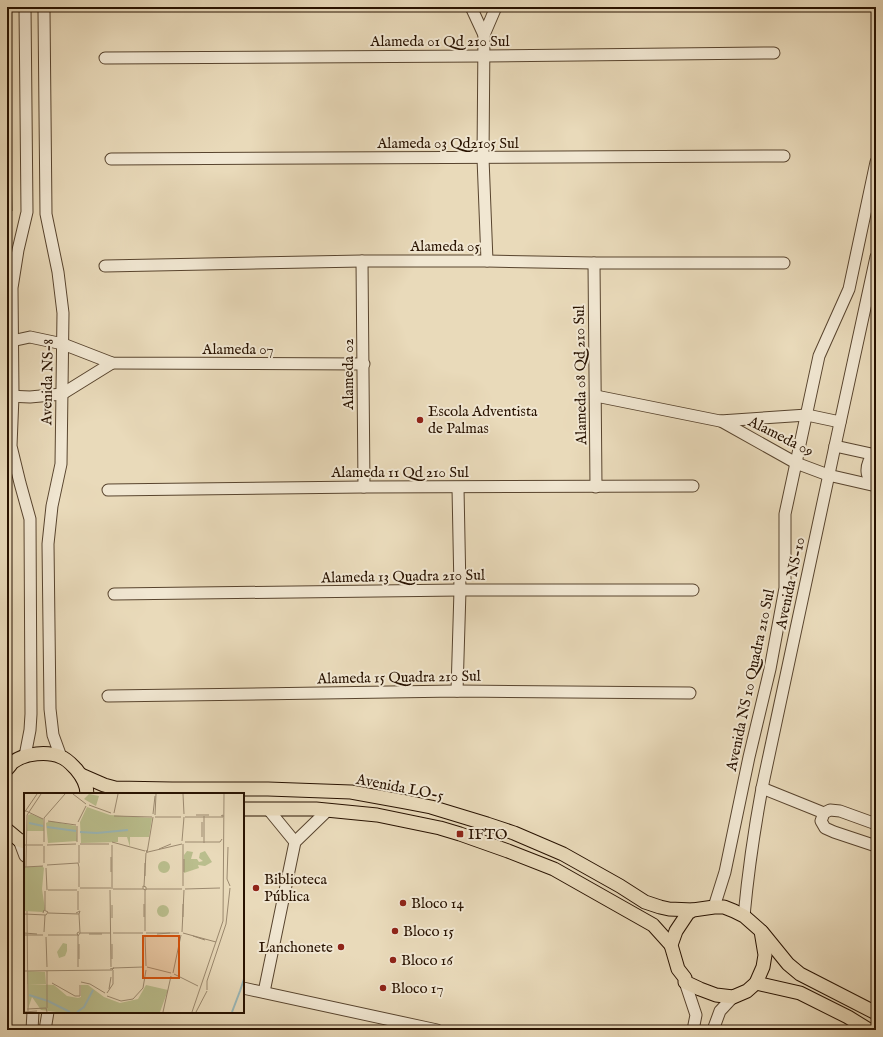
<svg xmlns="http://www.w3.org/2000/svg" width="883" height="1037" font-family="'IM FELL English',serif">
<style>
.park{fill:url(#park-dots);stroke:#716846}
.lines{fill:none;stroke-linecap:round;stroke-linejoin:round}
.minor-casing{stroke:#58442e;stroke-width:13}
.major-casing{stroke:#281200;stroke-width:15}
.minor{stroke:#f1e7d2;stroke-width:11}
.major{stroke:#e9daba;stroke-width:13}
.poi-dot{fill:#8f2418;stroke:#f1e7d2;stroke-width:1.5}
.labels{text-anchor:middle;stroke-width:4;stroke-linejoin:round;paint-order:stroke}
.street-label{font-size:15px;fill:#281200;stroke:#f1e7d2}
.poi-label{font-size:15px;fill:#281200;stroke:#f1e7d2;text-anchor:start}
.inset-river{fill:none;stroke:#9ab8b9;stroke-width:2}
.inset-road{fill:none;stroke:#9c8a70;stroke-width:1}
.view{fill:#d5520b;fill-opacity:0.15;stroke:#d5520b;stroke-width:2}
.inset-edge{fill:none;stroke:#281200;stroke-width:2}
</style>
<defs>
<pattern id="park-dots" width="8" height="8" patternUnits="userSpaceOnUse"><rect width="8" height="8" fill="#babe8d"/><path d="M2 2h.1M6 6h.1" fill="none" stroke="#a0a278" stroke-width="1.8" stroke-linecap="round"/></pattern>
</defs>
<rect width="100%" height="100%" fill="#e9daba"/>
<filter id="stains"><feTurbulence type="fractalNoise" baseFrequency=".005" numOctaves="4"/><feColorMatrix values="0 0 0 0 .2 0 0 0 0 .09 0 0 0 0 .02 0 0 0 .5 -.17"/></filter>
<radialGradient id="worn" r=".72"><stop offset=".6" stop-color="#630" stop-opacity="0"/><stop offset="1" stop-color="#630" stop-opacity=".3"/></radialGradient>
<!-- park -->
<polygon class="park" points="7,7 8,7 12,211 7,211"/>
<g class="lines">
<defs>
<g id="minor">
<polyline points="25,7 27,212 18,250 12,288 13,396 11,446 20,483 30,519 31,714 30,730 25,756"/>
<polyline points="45,7 44,11 46,214 58,272 63,313 61,464 52,506 48,544 50,709 53,735 61,757"/>
<polyline points="471,7 484,35"/>
<polyline points="105,58 484,56 774,53"/>
<polyline points="111,159 784,156"/>
<polyline points="362,261 364,487"/>
<polyline points="487,261 483,158 484,35 496,7"/>
<polyline points="594,263 596,487"/>
<polyline points="105,266 362,261 487,261 594,263 784,263"/>
<polyline points="7,342 30,337 63,344 112,363 364,364"/>
<polyline points="7,396 30,397 62,394 112,363"/>
<polyline points="596,396 720,421 807,415 840,422"/>
<polyline points="721,421 796,463 828,475 876,486"/>
<polyline points="835,446 876,455"/>
<path d="M873 485C867 476 865 471 869 461L876 457"/>
<polyline points="108,490 364,487 693,486"/>
<polyline points="114,594 460,590 693,590"/>
<polyline points="457,691 460,590 458,488"/>
<polyline points="108,696 457,691 690,693"/>
<polyline points="762,788 824,813"/>
<polyline points="268,809 295,842"/>
<polyline points="876,824 840,811 830,810 824,813 821,821 825,828 834,832 876,846"/>
<polyline points="19,840 25,856"/>
<polyline points="714,907 725,872 749,757 770,669 785,588 785,514 819,356 849,289 876,162"/>
<path d="M744 916C748 873 754 831 762 788L835 446 876 257"/>
<polyline points="685,982 696,1015 693,1030"/>
<polyline points="243,988 437,1030"/>
<polyline points="264,992 295,842 328,810"/>
<polyline points="32,1030 33,1012"/>
<polyline points="45,1030 48,1012"/>
<polyline points="713,1030 720,1011 733,997"/>
</g>
<g id="major">
<path d="M7 769C9 767 11 764 13 762 25 753 48 751 61 757 67 759 72 765 76 769 82 776 87 784 87 794"/>
<polyline points="81,775 104,785 115,788 172,789 268,789 351,792 406,802 431,807 487,824 514,833 563,854 620,886 645,902 660,907 669,909 693,910"/>
<polyline points="243,809 316,809 377,815 440,828 460,834 508,851 554,869 653,925 671,945"/>
<polyline points="7,830 19,840 25,842"/>
<polygon points="714,907 724,907 734,911 744,916 761,931 765,955 763,967 756,983 747,991 733,997 716,995 700,989 685,982 685,978 678,969 671,945 676,931 688,913 693,910"/>
<polyline points="762,932 788,964 800,974 876,1013"/>
<polyline points="756,983 800,993 848,1017 869,1030"/>
</g>
</defs>
<!-- minor casing -->
<use href="#minor" class="minor-casing"/>
<!-- major casing -->
<use href="#major" class="major-casing"/>
<!-- minor -->
<use href="#minor" class="minor"/>
<!-- major -->
<use href="#major" class="major"/>
</g>
<!-- markers -->
<g class="poi-dot">
<circle cx="420" cy="420" r="4"/>
<rect x="456" y="830" width="8" height="8" rx="2"/>
<circle cx="256" cy="888" r="4"/>
<circle cx="403" cy="903" r="4"/>
<circle cx="395" cy="931" r="4"/>
<circle cx="341" cy="947" r="4"/>
<circle cx="393" cy="960" r="4"/>
<circle cx="383" cy="988" r="4"/>
</g>
<g class="labels">
<!-- street labels -->
<g class="street-label">
<text x="440" y="46">Alameda 01 Qd 210 Sul</text>
<text x="448" y="148">Alameda 03 Qd2105 Sul</text>
<text x="445" y="251">Alameda 05</text>
<text x="238" y="354">Alameda 07</text>
<text transform="translate(348 374) rotate(-90)" y="5">Alameda 02</text>
<text transform="translate(580 375) rotate(-91)" y="5">Alameda 08 Qd 210 Sul</text>
<text transform="translate(47 382) rotate(-89)" y="5">Avenida NS-8</text>
<text transform="translate(781 436) rotate(27)" y="5">Alameda 09</text>
<text x="400" y="477">Alameda 11 Qd 210 Sul</text>
<text transform="translate(403 576) rotate(-1)" y="5">Alameda 13 Quadra 210 Sul</text>
<text transform="translate(790 583) rotate(-78)" y="5">Avenida NS-10</text>
<text transform="translate(399 677) rotate(-1)" y="5">Alameda 15 Quadra 210 Sul</text>
<text transform="translate(750 680) rotate(-78)" y="5">Avenida NS 10 Quadra 210 Sul</text>
<text transform="translate(400 787) rotate(11)" y="5">Avenida LO-5</text>
</g>
<!-- poi labels -->
<g class="poi-label">
<text x="428" y="416">Escola Adventista<tspan x="428" dy="17">de Palmas</tspan></text>
<text x="468" y="839">IFTO</text>
<text x="264" y="884">Biblioteca<tspan x="264" dy="17">Pública</tspan></text>
<text x="411" y="908">Bloco 14</text>
<text x="403" y="936">Bloco 15</text>
<text x="333" y="952" text-anchor="end">Lanchonete</text>
<text x="401" y="965">Bloco 16</text>
<text x="391" y="993">Bloco 17</text>
</g>
</g>
<!-- overview -->
<g transform="translate(24 793)">
<rect width="220" height="220" fill="#e9daba"/>
<path d="M63 14 86 22 128 25 125 44H106V54L103 44H94V49L57 50 56 29ZM7 21 19 26 20 38H3L4 22ZM163 58 169 59 167 66H173L175 69 179 68 175 65 176 60 181 58 188 69 181 73 174 72 175 75 160 80V62ZM4 191 30 192 43 203 54 205 57 204V192H64L80 204 96 210 114 206 122 192 144 197 136 219H32L17 217 8 204 4 216Z" fill="#babe8d"/>
<path d="M65 1 75 3 72 13 60 6ZM26 28 52 33 53 48 24 50 22 30ZM134 74a6 6 0 1 1 12 0a6 6 0 1 1-12 0ZM18 73 20 75 18 96 21 116 19 119 0 118V74ZM133 118a6 6 0 1 1 12 0a6 6 0 1 1-12 0ZM39 150 43 151V158L41 163 35 165 33 159ZM3 178 21 179 22 191H3Z" fill="#babe8d"/>
<path class="inset-river" d="M5 30 19 33M23 34 52 38M56 39 73 40 104 37M216 198 220 186M5 202 24 208 46 219M53 219 60 214 69 197M208 219 216 198"/>
<path class="inset-road" d="M49 1 62 11M159 1 160 21M65 12 87 20M0 17 19 26M0 20 13 1M90 20 94 1M129 21 131 3M131 22 132 1M172 22H185M90 23 128 24M131 24H157M161 24H199V22L197 23M24 28 52 32M54 29 62 13M178 29V44M53 33V49M158 48 160 24M20 49V25L41 1M88 49 121 58M161 49H196L198 46M180 50V23M56 51H85M159 51V93M0 52H19M23 52 52 51M55 52V70M88 52V94M20 53V70M204 54 203 86 206 93M135 56 147 51M122 57 123 60 129 24M124 59 158 51M87 64V79M160 66V79M23 72 54 70 55 74M1 74 19 73M2 74 3 22 17 1M22 75 23 97M121 83V70M119 93 122 94V97L119 96ZM120 93 122 60M55 94V74M56 95H89M89 96H119M122 96H158M161 96 196 95M24 97H53M86 97 87 174M121 97V138M54 98V117M88 112V125M21 117V98M3 118 4 219M24 120 55 121 56 118 52 120M0 121 22 122 24 119 20 117 19 120M55 121 56 140M120 124V111M159 124V111M20 139 21 122M55 139 53 140 54 143 56 140H86M158 139 160 97M0 140 13 141M89 140H119M122 140H155M159 140 192 149M65 141H78M133 141 146 140M0 142H19M24 142H53M121 142 122 173M54 143V174M169 143 181 147M22 144 23 174M55 151V166M88 151V166M123 174 147 180M89 175 119 174M0 178 88 177 90 175 86 176M23 178V215M0 179V219M149 180 157 142M150 181 174 193M57 189 66 191 81 200M28 190 51 203H56V192M85 196 87 184M183 197V188L202 131 206 95M83 200 89 191V177M83 203 97 208 109 206 119 195 122 177M3 216 22 215 23 219M0 219 13 218M139 219 147 183M168 219 199 128 200 1M172 219 183 198"/>
<path class="view" d="M119 143H155V185H119Z"/>
<rect width="220" height="220" class="inset-edge"/>
</g>
<!-- margin -->
<rect width="883" height="1037" fill="none" stroke="#e9daba" stroke-width="24"/>
<rect x="8" y="8" width="867" height="1021" fill="none" stroke="#281200" stroke-width="2"/>
<rect x="12" y="12" width="859" height="1013" fill="none" stroke="#281200"/>
<rect width="100%" height="100%" filter="url(#stains)"/>
<rect width="100%" height="100%" fill="url(#worn)"/>
</svg>
